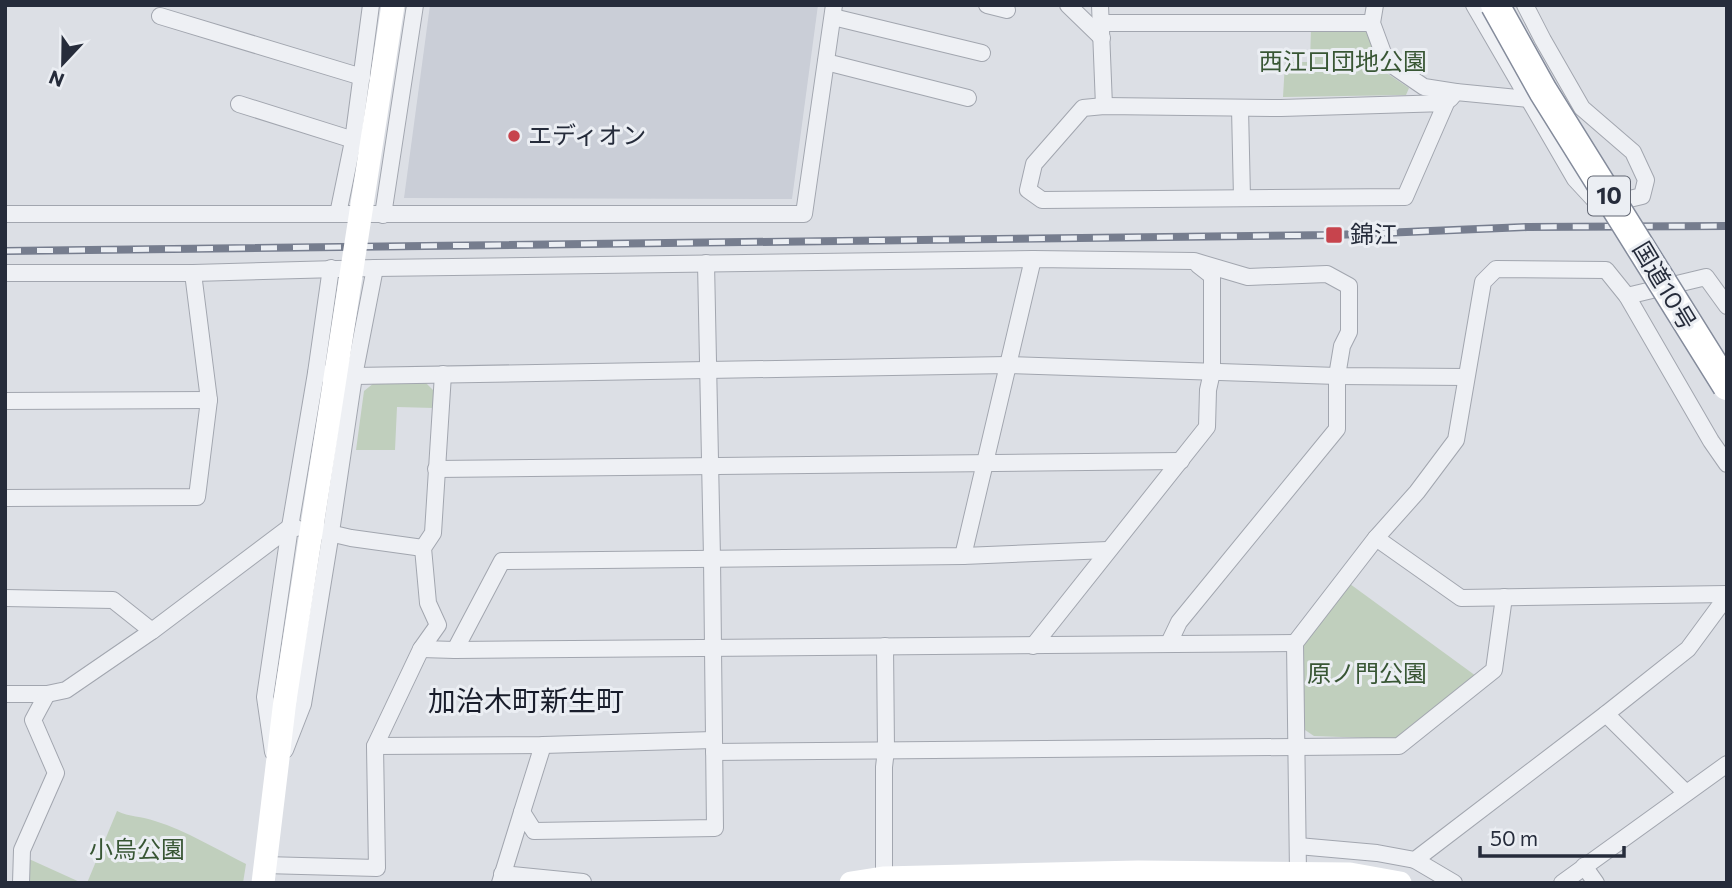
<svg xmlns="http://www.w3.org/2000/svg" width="1732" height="888" font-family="Commissioner,'Noto Sans JP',sans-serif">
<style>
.built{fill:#caced7}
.green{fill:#c0cfbd}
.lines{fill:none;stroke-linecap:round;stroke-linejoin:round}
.street-casing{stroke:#a2a6af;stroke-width:18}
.street{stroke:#eef0f4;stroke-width:16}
.secondary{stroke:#fff;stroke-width:23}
.rail-casing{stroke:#767d8e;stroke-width:8}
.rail{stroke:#ebeef3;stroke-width:5;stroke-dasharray:16;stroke-linecap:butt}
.highway-bridge-casing{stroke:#848b9b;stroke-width:31;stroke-linecap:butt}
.secondary-bridge{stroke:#fff;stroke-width:23}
.highway-bridge{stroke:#fff;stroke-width:28}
.poi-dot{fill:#c7444d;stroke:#ebeef3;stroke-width:2.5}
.labels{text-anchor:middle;stroke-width:6;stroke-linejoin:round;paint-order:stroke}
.shield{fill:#ebeef3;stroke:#616672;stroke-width:2}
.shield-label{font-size:23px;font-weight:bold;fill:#262c3b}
.park-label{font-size:24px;fill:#385634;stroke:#ebeef3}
.poi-label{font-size:24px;fill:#262c3b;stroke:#ebeef3;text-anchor:start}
.street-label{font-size:24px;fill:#262c3b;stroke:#ebeef3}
.quarter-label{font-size:28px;fill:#191d2b;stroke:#ebeef3}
</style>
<rect width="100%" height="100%" fill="#dcdfe5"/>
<!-- built -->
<polygon class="built" points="430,5 818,5 792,199 404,198"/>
<!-- green -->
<g class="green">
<polygon points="1311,29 1363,29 1368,31 1379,68 1409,88 1406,95 1283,97 1285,62 1310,62"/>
<polygon points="425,382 435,392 434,408 397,407 395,450 356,450 364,391 374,383"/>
<polygon points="1350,584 1476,676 1397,739 1314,736 1305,730 1302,645"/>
<path d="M117 811C129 817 142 816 155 821 187 831 216 849 246 864L243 883H87Z"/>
<polygon points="29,859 82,883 28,883"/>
</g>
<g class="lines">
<defs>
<g id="street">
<polyline points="987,5 1007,10"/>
<polyline points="1068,5 1102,38"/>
<polyline points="1100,5 1104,106"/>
<polyline points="1375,5 1372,23 1386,61 1424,87 1456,92"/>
<polyline points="1474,5 1575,179 1600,206 1642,196 1646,180 1633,152 1582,108 1543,40 1525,5"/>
<polyline points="160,16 362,77"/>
<polyline points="833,17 982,53"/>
<polyline points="1101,23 1372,23"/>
<polyline points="826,62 968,98"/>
<polyline points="1450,99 1456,92 1529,99"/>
<polygon points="1446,103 1405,197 1042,200 1028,190 1034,164 1083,108 1104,106 1281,108"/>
<polyline points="239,104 360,142"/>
<polyline points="1240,108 1242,198"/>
<polyline points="5,214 804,214 834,5"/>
<polyline points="338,214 353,141 371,5"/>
<polyline points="383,215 415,5"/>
<polyline points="5,273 193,273 375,268 1033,259 1194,261 1248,277 1327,274 1349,286 1349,332 1342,346 1337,376 1337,429 1179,622 1169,643"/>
<polyline points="1627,296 1706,277 1727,306"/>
<polyline points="316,373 354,376 1008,365 1337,376 1466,377"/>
<polyline points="5,401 209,400"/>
<path d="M436 469C684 465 933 465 1181 461"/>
<polyline points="5,498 197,497 209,400 193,273"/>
<polyline points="321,531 351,538 423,548"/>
<polyline points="1376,538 1461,598 1727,594"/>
<polyline points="963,556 1033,259"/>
<polyline points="5,598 113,600 152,631"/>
<polyline points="1033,646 1207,427 1208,390 1212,372 1212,276 1198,265"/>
<polyline points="421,649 455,650 1295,643"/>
<polyline points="455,650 502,561 963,556 1108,550"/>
<polyline points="5,694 47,694 66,690 152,631 290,527 296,528"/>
<polyline points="1606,714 1686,793"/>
<polyline points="375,746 543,745 713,740"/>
<polyline points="285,750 303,704 331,532 354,376 375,268"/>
<polyline points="273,752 265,697 290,527 316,373 331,268"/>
<polyline points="714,752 1399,746 1494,670 1504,597"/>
<polyline points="522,812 543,745"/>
<polyline points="1298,846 1377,853 1415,860 1606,714 1688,649 1727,596"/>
<polyline points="1415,860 1454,883"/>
<polyline points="264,865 377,868 375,746 421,649 438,625 428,603 423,548 433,533 443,374"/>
<polyline points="1584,866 1596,883"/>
<polyline points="1298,873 1295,643 1376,538 1417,492 1456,440 1483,282 1496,269 1606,270 1627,296 1711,441 1727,464"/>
<polyline points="502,874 583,882"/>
<polyline points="21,883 22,850 56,773 33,720 47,694"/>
<polyline points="500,883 522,812 534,831 715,828 712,558 706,263"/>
<polyline points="884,883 884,767 886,750 885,646"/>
<polyline points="1562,883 1727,764"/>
</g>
</defs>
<!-- street casing -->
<use href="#street" class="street-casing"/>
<!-- street -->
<use href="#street" class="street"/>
<!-- secondary -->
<g class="secondary">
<polyline points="263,883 285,700"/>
<polyline points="851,883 883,878 1138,872 1350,874 1400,883"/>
</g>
<defs>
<polyline id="rail" points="5,251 1334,235 1527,227 1727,226"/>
</defs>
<!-- rail casing -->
<use href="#rail" class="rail-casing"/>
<!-- rail -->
<use href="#rail" class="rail"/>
<defs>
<polyline id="highway-bridge" points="1495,5 1543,91 1727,386"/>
</defs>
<!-- highway-bridge casing -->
<use href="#highway-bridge" class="highway-bridge-casing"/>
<!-- secondary-bridge -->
<polyline class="secondary-bridge" points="285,700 393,5"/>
<!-- highway-bridge -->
<use href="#highway-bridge" class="highway-bridge"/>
</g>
<!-- markers -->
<g class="poi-dot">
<circle cx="514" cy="136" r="7"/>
<rect x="1325" y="226" width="18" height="18" rx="3.5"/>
</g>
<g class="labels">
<!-- shield labels -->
<rect class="shield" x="1588" y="176.5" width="42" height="39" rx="5"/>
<g class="shield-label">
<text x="1609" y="204">10</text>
</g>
<!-- park labels -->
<g class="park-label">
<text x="1343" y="70">西江口団地公園</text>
<text x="1367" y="682">原ノ門公園</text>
<text x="137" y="858">小烏公園</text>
</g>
<!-- poi labels -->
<g class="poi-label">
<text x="528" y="144">エディオン</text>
<text x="1350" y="243">錦江</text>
</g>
<!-- street labels -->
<g class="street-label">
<text transform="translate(1664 286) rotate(59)" y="8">国道10号</text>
</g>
<!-- quarter labels -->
<g class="quarter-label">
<text x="526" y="711">加治木町新生町</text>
</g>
</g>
<!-- border -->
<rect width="1732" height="888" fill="none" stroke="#262c3b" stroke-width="14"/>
<!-- north arrow -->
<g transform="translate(63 63) rotate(202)" stroke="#ebeef3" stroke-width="5" paint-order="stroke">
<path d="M0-5L12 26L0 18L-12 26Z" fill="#262c3b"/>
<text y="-10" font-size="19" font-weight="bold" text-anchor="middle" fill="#262c3b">N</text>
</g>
<!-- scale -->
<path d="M1480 846v10h144v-10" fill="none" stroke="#262c3b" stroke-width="3.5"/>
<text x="1490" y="846" font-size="21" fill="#262c3b" stroke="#ebeef3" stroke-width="5" paint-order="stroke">50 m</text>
</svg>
